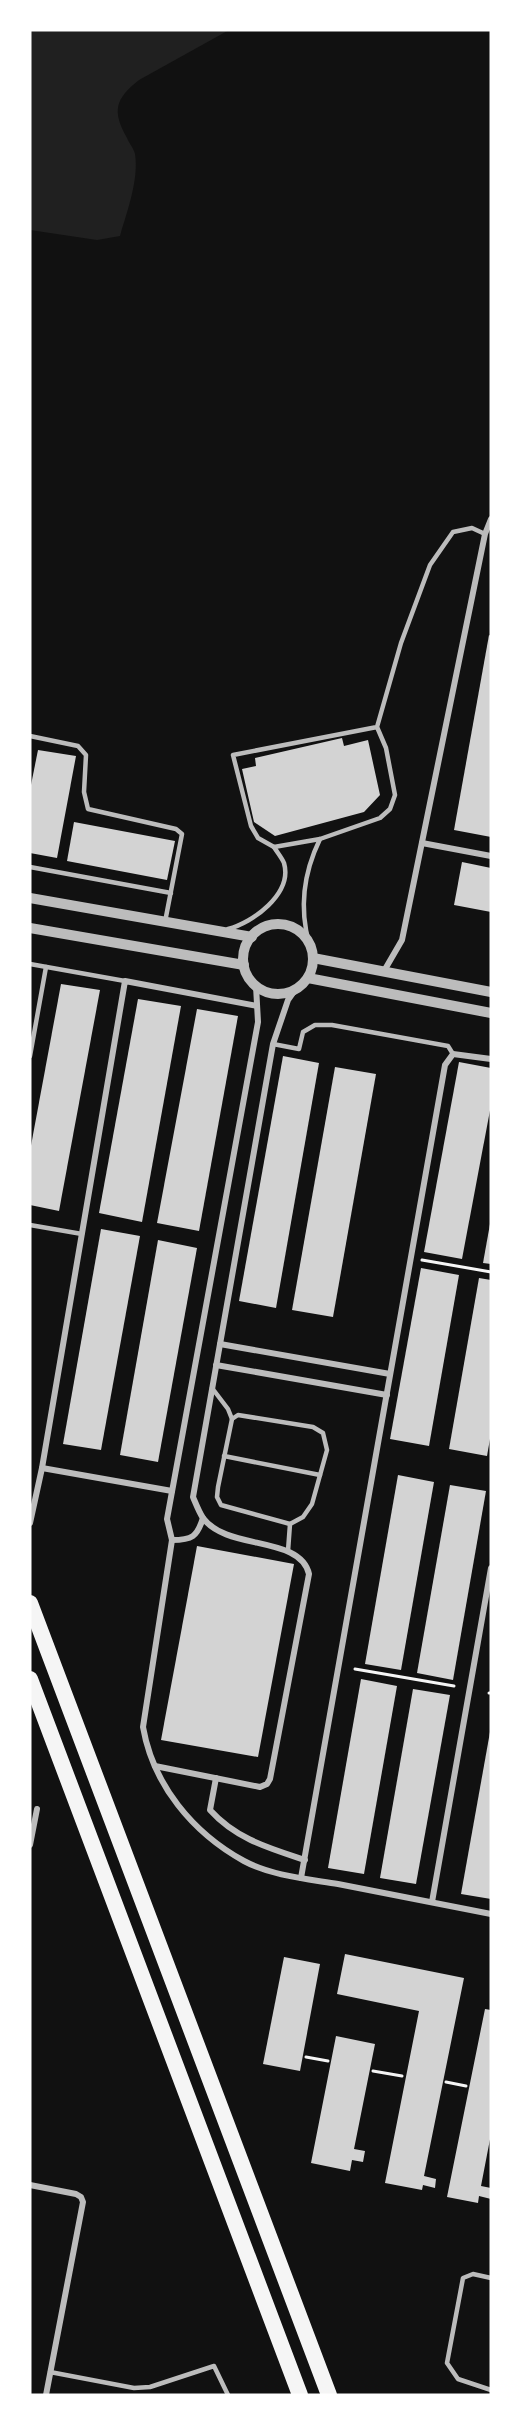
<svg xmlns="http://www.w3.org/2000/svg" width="521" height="2425" font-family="Manrope,sans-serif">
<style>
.green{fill:#202020}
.building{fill:#d3d3d3}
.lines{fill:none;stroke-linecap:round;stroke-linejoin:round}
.path{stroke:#f5f5f5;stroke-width:3}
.service{stroke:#bcbcbc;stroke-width:4.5}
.minor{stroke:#bcbcbc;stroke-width:6}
.tertiary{stroke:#bcbcbc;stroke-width:10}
.trunk{stroke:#f5f5f5;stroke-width:16}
</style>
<rect width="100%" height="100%" fill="#111"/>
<!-- green -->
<path class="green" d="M30 30H229L139 80C115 99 112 111 127 138 129 143 134 149 135 154 139 180 127 211 120 236L97 240 30 230Z"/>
<!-- building -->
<g class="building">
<polygon points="489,635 491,636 491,837 454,830"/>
<polygon points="342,738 344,746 368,740 380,795 364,812 275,836 254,822 242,769 256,766 255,758"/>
<polygon points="38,750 76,756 57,858 30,853 30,790"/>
<polygon points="74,822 175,841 167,880 67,861"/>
<polygon points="462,862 491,868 491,912 454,905"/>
<polygon points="61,984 100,990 59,1211 30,1205 30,1151"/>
<polygon points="138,999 181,1006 142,1222 99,1213"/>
<polygon points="197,1009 238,1016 199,1231 157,1223"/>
<polygon points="283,1056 319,1063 276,1308 239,1301"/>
<polygon points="459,1062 491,1068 491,1105 462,1259 424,1252"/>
<polygon points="335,1067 376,1074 333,1317 292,1310"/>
<polygon points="490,1224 491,1224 491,1264 483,1263"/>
<polygon points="101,1229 140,1236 101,1450 63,1444"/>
<polygon points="158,1240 197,1248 158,1462 120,1455"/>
<polygon points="421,1268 459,1275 429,1446 390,1439"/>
<polygon points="479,1278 491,1280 491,1433 487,1456 449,1449"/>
<polygon points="398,1475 434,1482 401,1670 365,1664"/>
<polygon points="450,1485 486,1491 453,1680 417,1673"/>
<polygon points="197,1546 294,1564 258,1757 161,1740"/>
<polygon points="361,1679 397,1686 364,1874 328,1868"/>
<polygon points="413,1689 450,1695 416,1884 380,1878"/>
<polygon points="490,1732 491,1732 491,1899 461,1894"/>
<polygon points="345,1954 464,1978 424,2176 436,2179 435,2188 423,2185 422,2190 385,2183 419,2011 337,1994"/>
<polygon points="284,1957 320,1964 300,2071 263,2064"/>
<polygon points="485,2009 491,2010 491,2134 481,2186 491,2188 491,2199 479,2196 478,2203 447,2197"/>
<polygon points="336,2036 375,2044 354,2149 365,2151 363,2162 352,2160 350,2171 311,2163"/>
</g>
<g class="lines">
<!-- path -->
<g class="path">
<polyline points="422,1260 491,1272"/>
<polyline points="355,1669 454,1686"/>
<polyline points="489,1693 491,1693"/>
<polyline points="306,2057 328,2061"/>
<polyline points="373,2071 402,2076"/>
<polyline points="446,2082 466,2086"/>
</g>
<!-- service -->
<g class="service">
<polyline points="377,727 233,755 251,826 258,838 274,847 320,839 380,818 390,809 395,795 386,748 377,727 401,643 430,565 453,532 472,528 485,534"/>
<polyline points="30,736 78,746 86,755 84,792 88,809 176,829 182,834 165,922"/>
<polyline points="30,867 171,893"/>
<path d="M228 929C252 923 293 894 284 863 282 858 277 852 274 847"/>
<path d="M309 943C299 907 304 872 320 839"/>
<polyline points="30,964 125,981"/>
<polyline points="273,1044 299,1049 303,1032 315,1025 332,1025 448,1046 453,1054"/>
<polyline points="30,1056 46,967"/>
<polyline points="30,1225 82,1234"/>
<polyline points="212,1388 228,1409 232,1419"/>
<polygon points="238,1415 313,1427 323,1433 327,1450 312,1504 303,1517 290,1524 221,1505 217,1497 218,1487 232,1419"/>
<polyline points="224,1456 320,1475"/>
<polyline points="288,1551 290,1524"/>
<polyline points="491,2278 473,2274 463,2278 447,2363 458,2379 491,2390"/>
<polyline points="50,2372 134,2388 150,2387 214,2366 228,2395"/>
</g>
<!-- minor -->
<g class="minor">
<polyline points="422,843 491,856"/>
<polyline points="384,971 402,940 485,534 491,519"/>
<path d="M256 986 258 1022 167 1519 172 1540 143 1727C153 1785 193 1833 244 1861 272 1876 308 1879 338 1884 389 1894 440 1904 491 1914"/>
<polyline points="220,1344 390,1374"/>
<polyline points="216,1365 387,1395"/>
<polyline points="42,1468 172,1491"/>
<polyline points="30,1523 42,1468 125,981 257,1006"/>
<path d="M172 1540C192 1540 197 1537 203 1518"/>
<path d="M155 1766 260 1787 267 1784 270 1779 309 1574C300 1535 227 1551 203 1518 199 1512 196 1504 193 1497L273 1044 288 1000 295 990"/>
<path d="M216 1778 210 1810C236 1839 269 1848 305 1860"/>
<polyline points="30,1845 37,1809"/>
<polyline points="301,1878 445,1065 453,1054 491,1059"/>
<polyline points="432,1902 491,1568"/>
<polyline points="30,2185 76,2194 81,2197 83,2202 46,2395"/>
</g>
<!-- tertiary -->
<g class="tertiary">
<polyline points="30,898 252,937"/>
<circle cx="278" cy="959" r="35"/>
<polyline points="30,928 244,965"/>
<polyline points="313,958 491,992"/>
<polyline points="308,978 491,1013"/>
</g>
<!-- trunk -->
<g class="trunk">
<polyline points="30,1603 329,2395"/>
<polyline points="30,1679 300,2395"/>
</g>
</g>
<!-- border -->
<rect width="521" height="2425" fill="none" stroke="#ffffff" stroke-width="63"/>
</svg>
